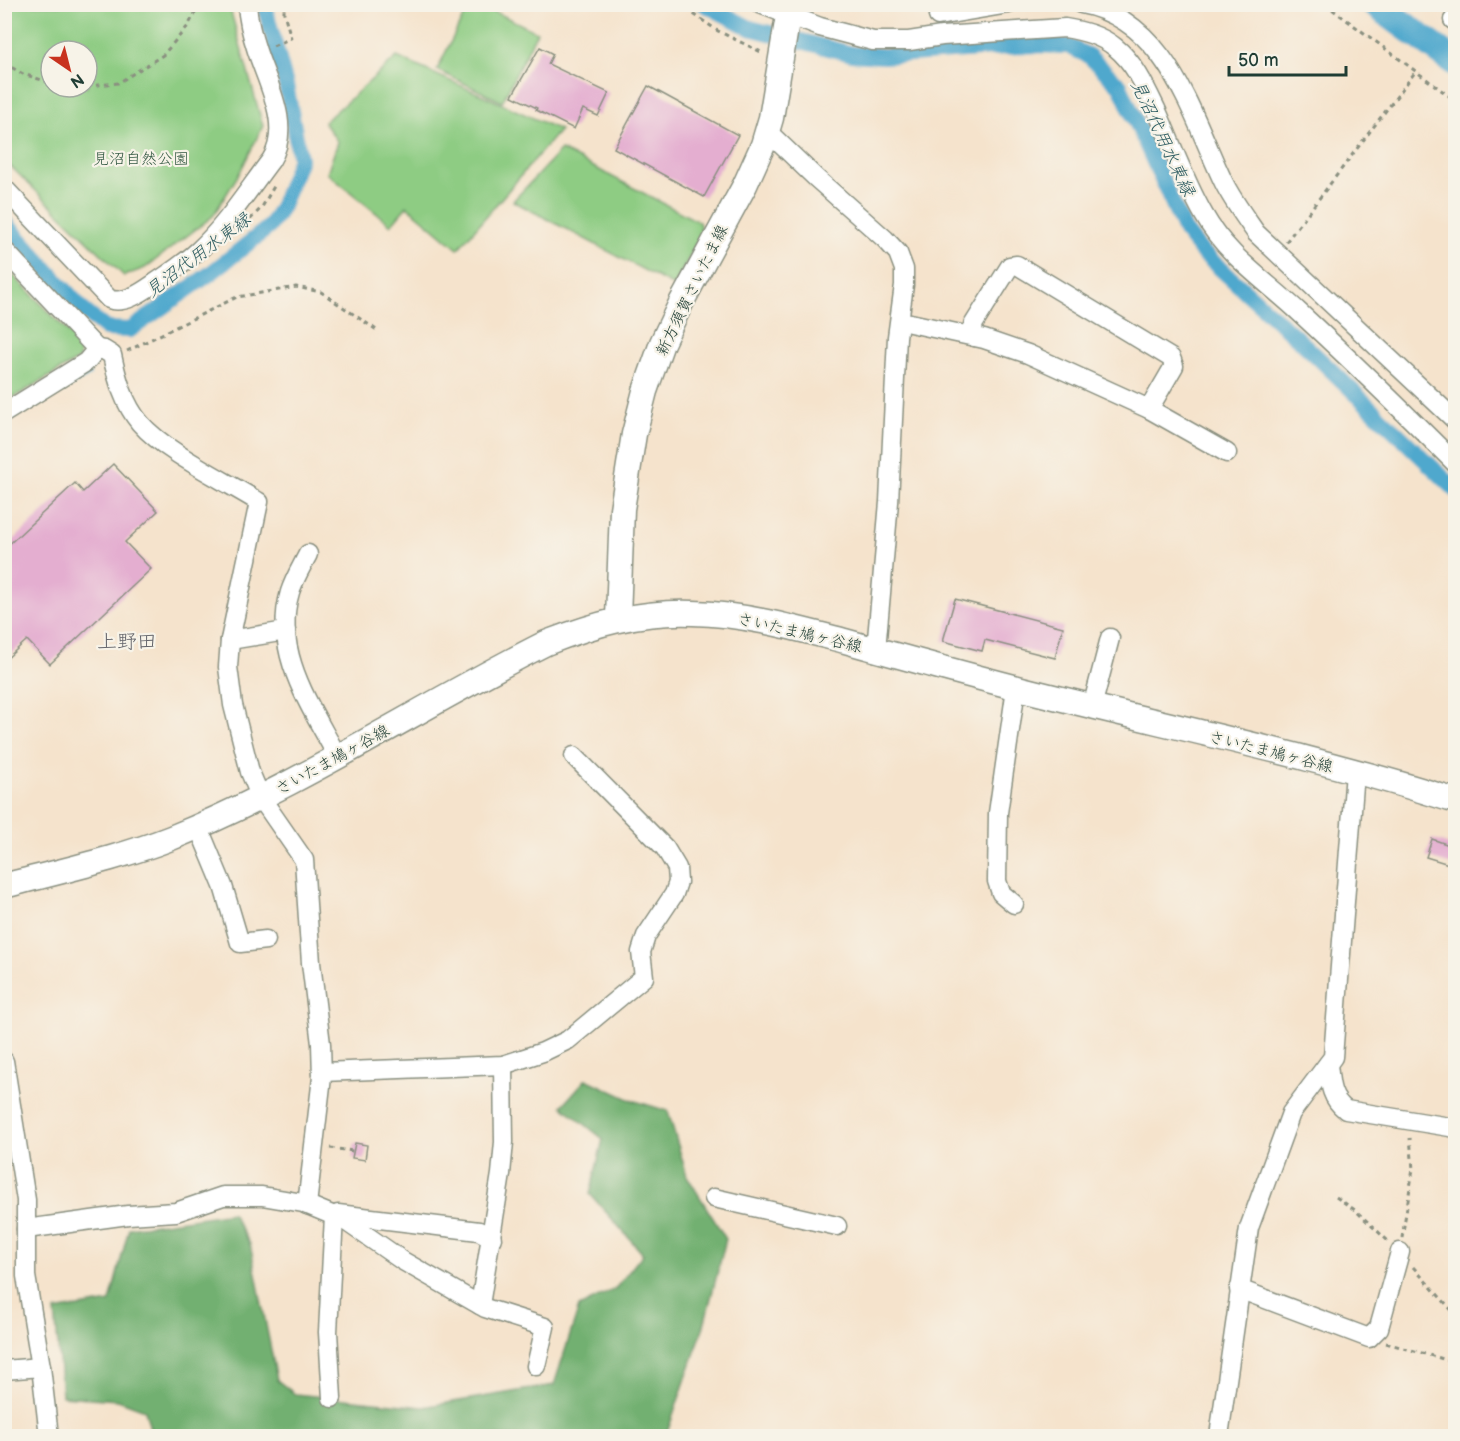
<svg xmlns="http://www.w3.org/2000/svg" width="1460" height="1441" font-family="'Balsamiq Sans','Klee One',sans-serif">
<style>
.green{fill:#8ecc83;stroke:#56845c;stroke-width:1.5;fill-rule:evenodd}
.forest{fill:#72b071;stroke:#487652;stroke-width:1.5}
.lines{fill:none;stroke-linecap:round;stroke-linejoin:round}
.stream{stroke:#50a8cd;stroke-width:4.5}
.canal{stroke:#50a8cd;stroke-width:16}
.river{stroke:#50a8cd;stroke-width:28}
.building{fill:#e4aed0}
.minor-casing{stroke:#8a9080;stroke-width:21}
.major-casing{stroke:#8a9080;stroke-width:27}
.path{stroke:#8a9080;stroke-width:3;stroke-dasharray:4.5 4.5;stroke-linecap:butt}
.minor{stroke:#fff;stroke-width:18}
.major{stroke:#fff;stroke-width:24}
.labels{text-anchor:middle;stroke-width:4.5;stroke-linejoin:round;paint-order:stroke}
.park-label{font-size:16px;fill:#355a44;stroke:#f7f3e8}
.street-label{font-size:16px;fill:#1f3d34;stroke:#f7f3e8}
.water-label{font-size:18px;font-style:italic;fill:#2e5d62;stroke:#f7f3e8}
.quarter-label{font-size:20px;fill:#64656b;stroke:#f7f3e8}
</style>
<rect width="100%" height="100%" fill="#f7f3e8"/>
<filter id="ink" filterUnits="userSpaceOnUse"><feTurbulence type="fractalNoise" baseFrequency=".0167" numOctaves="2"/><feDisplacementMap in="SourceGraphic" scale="12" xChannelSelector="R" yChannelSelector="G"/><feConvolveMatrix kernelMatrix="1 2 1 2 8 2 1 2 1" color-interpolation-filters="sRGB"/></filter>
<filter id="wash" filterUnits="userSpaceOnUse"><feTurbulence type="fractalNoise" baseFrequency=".008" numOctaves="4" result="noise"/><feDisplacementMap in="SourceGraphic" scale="24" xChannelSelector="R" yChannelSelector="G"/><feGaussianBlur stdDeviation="1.35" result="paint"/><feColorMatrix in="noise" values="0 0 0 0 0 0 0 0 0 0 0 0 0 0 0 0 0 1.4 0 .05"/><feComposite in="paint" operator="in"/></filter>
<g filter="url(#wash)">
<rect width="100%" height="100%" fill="#f5e3cc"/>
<!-- green -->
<g class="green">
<path d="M4 5H229L263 126 239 174 213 216 145 268 124 276 5 161ZM51 51H87V87H51Z"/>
<polygon points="469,5 481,5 537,32 502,102 437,70"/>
<polygon points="397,57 560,130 458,249 407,206 391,225 327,173 338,142 324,122"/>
<polygon points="561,150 699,222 702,233 674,286 513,201"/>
<polygon points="4,266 81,345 79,359 4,403"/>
</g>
<!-- forest -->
<polygon class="forest" points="586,1079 629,1099 668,1111 687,1176 726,1239 703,1329 668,1430 658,1436 152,1436 145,1410 118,1400 62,1396 55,1311 110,1302 129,1228 232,1213 250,1244 277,1380 295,1394 423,1407 554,1385 579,1307 615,1289 643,1254 590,1194 603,1139 562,1106"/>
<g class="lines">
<!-- stream -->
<polyline class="stream" points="46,397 89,374"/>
<!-- canal -->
<g class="canal">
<polyline points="704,4 750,28 852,54 884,56 1032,45 1068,46 1089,56 1120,86 1185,231 1202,252 1309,349 1456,490"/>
<polyline points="4,221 84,311 106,329 130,330 211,273 269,227 281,208 300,159 286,85 264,4"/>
</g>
<!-- river -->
<polyline class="river" points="1375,4 1456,63"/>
</g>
<g id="blocks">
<!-- building -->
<g class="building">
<polygon points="540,47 553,54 548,64 609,93 598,116 583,109 574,129 536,110 537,108 512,96"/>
<polygon points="648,86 738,135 704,197 614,148"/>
<polygon points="113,464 158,511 125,542 151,569 50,664 27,640 4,661 4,549 75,483 83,492"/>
<polygon points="955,599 1063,627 1055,658 985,640 982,651 943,641"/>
<polygon points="1432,839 1455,847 1455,866 1426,857"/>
<polygon points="355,1143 367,1145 365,1160 352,1158"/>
</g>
</g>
</g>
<g filter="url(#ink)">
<use href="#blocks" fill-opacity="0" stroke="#8a9080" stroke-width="1.5"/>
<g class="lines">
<defs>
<g id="minor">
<path d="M760 4 820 27 873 41H909L942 36 1065 28C1083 31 1100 35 1115 47 1135 63 1146 88 1157 111 1172 145 1185 182 1204 215 1226 255 1266 281 1299 312 1352 361 1404 412 1456 464"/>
<path d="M1081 4C1168 20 1191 115 1224 183 1233 201 1245 217 1256 233L1456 421"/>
<polyline points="938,16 1009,4"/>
<polyline points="1453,20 1456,17"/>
<polyline points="767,131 816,178 885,239 898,253 904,269 904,285 897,337 889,502 876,650"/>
<path d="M4 188 109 299C124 305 142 292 155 283 170 273 185 263 199 250 227 224 248 190 271 160 292 126 268 85 257 51 252 36 248 20 247 4"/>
<polyline points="4,250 97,349 86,362 4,413"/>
<polyline points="901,321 984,339 1028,354 1149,409 1227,453"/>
<polyline points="974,337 973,325 1010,266 1017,265 1171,358 1174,366 1149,409"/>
<path d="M97 349 104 350 112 355C117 379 124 404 140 423 166 453 224 480 259 502L230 640 228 667 233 705 250 772 261 798 304 860 311 963 321 1044 322 1077 307 1205"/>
<path d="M308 554C302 566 294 579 290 592 272 652 311 706 337 756"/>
<polyline points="230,640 286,631"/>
<polyline points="1092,707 1110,638"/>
<polyline points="198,826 223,886 240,943 266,940"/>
<polyline points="1014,904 1001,893 997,881 998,813 1016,688"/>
<polyline points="4,1061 26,1200 26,1276 41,1367 49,1436"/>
<path d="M1328 1064C1330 1083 1330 1098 1346 1110L1456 1128"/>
<polyline points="322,1072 503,1065 543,1052 568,1040 644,977 641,952 646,936 674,894 678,882 677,868 665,848 574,756"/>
<polyline points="714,1198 837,1226"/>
<polyline points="338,1214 479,1231 492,1238"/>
<polyline points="26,1229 128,1215 176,1212 223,1196 262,1196 303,1203 344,1220 403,1261 485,1308 545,1327 536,1366"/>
<polyline points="1239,1289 1369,1338 1379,1328 1400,1252"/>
<polyline points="480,1305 501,1174 504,1142 503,1065"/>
<polyline points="4,1370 41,1367"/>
<polyline points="332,1398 328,1332 334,1216"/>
<polyline points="1219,1436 1249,1228 1291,1113 1333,1057 1355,772"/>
</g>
<g id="major">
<polyline points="618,618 622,509 634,434 645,391 662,343 681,303 745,185 763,145 771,118 790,4"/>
<path d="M4 886C60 871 117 859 171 838 302 785 420 706 546 643 595 624 640 611 693 613 745 614 795 628 845 641 902 657 960 673 1018 688 1163 725 1312 755 1456 801"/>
</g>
</defs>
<!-- minor casing -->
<use href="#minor" class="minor-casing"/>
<!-- major casing -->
<use href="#major" class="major-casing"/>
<!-- path -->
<g class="path">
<polyline points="679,4 718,31 763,53"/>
<polyline points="1325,4 1456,101"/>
<polyline points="1432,4 1440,11"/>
<polyline points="273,46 291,38 284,13 284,4"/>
<polyline points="4,63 23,74 51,83"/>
<polyline points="87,86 118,83 163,55 188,26 200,4"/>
<polyline points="64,87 71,87"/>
<polyline points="244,226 262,207 276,183"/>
<polyline points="1286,242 1416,71"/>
<polyline points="127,351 237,297 296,287 321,292 378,331"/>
<polyline points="330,1148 353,1151"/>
<polyline points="1336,1197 1355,1210 1388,1241"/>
<polyline points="1402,1238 1413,1169 1410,1138"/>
<polyline points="1413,1267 1456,1315"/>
<polyline points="1386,1343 1454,1362"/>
</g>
<!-- minor -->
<use href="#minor" class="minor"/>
<!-- major -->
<use href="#major" class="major"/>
</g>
</g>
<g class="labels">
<!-- park labels -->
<g class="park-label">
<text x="141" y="164">見沼自然公園</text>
</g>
<!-- street labels -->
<g class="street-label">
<text transform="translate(691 290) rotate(-64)" y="6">新方須賀さいたま線</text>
<text transform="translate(800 632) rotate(13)" y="6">さいたま鳩ヶ谷線</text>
<text transform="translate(1271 751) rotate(14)" y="6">さいたま鳩ヶ谷線</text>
<text transform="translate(332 759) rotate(-29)" y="6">さいたま鳩ヶ谷線</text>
</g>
<!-- water labels -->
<g class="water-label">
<text transform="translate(1163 138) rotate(65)" y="6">見沼代用水東縁</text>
<text transform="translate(198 255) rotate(-37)" y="6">見沼代用水東縁</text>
</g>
<!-- quarter labels -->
<g class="quarter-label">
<text x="127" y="648">上野田</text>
</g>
</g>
<!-- margin -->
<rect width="1460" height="1441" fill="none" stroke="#f7f3e8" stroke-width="24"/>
<!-- north arrow -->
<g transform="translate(69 69) rotate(145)"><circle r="28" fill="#f7f3e8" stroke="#a1aaa0" stroke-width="1.5"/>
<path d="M0-4.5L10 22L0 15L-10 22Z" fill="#c8321e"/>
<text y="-9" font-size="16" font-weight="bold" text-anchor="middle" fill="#1f3d34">N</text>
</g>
<!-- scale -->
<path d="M1229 66v9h117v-9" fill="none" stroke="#1f3d34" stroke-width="3"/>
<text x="1238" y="66" font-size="18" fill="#1f3d34" stroke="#f7f3e8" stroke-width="4.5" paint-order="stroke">50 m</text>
</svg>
